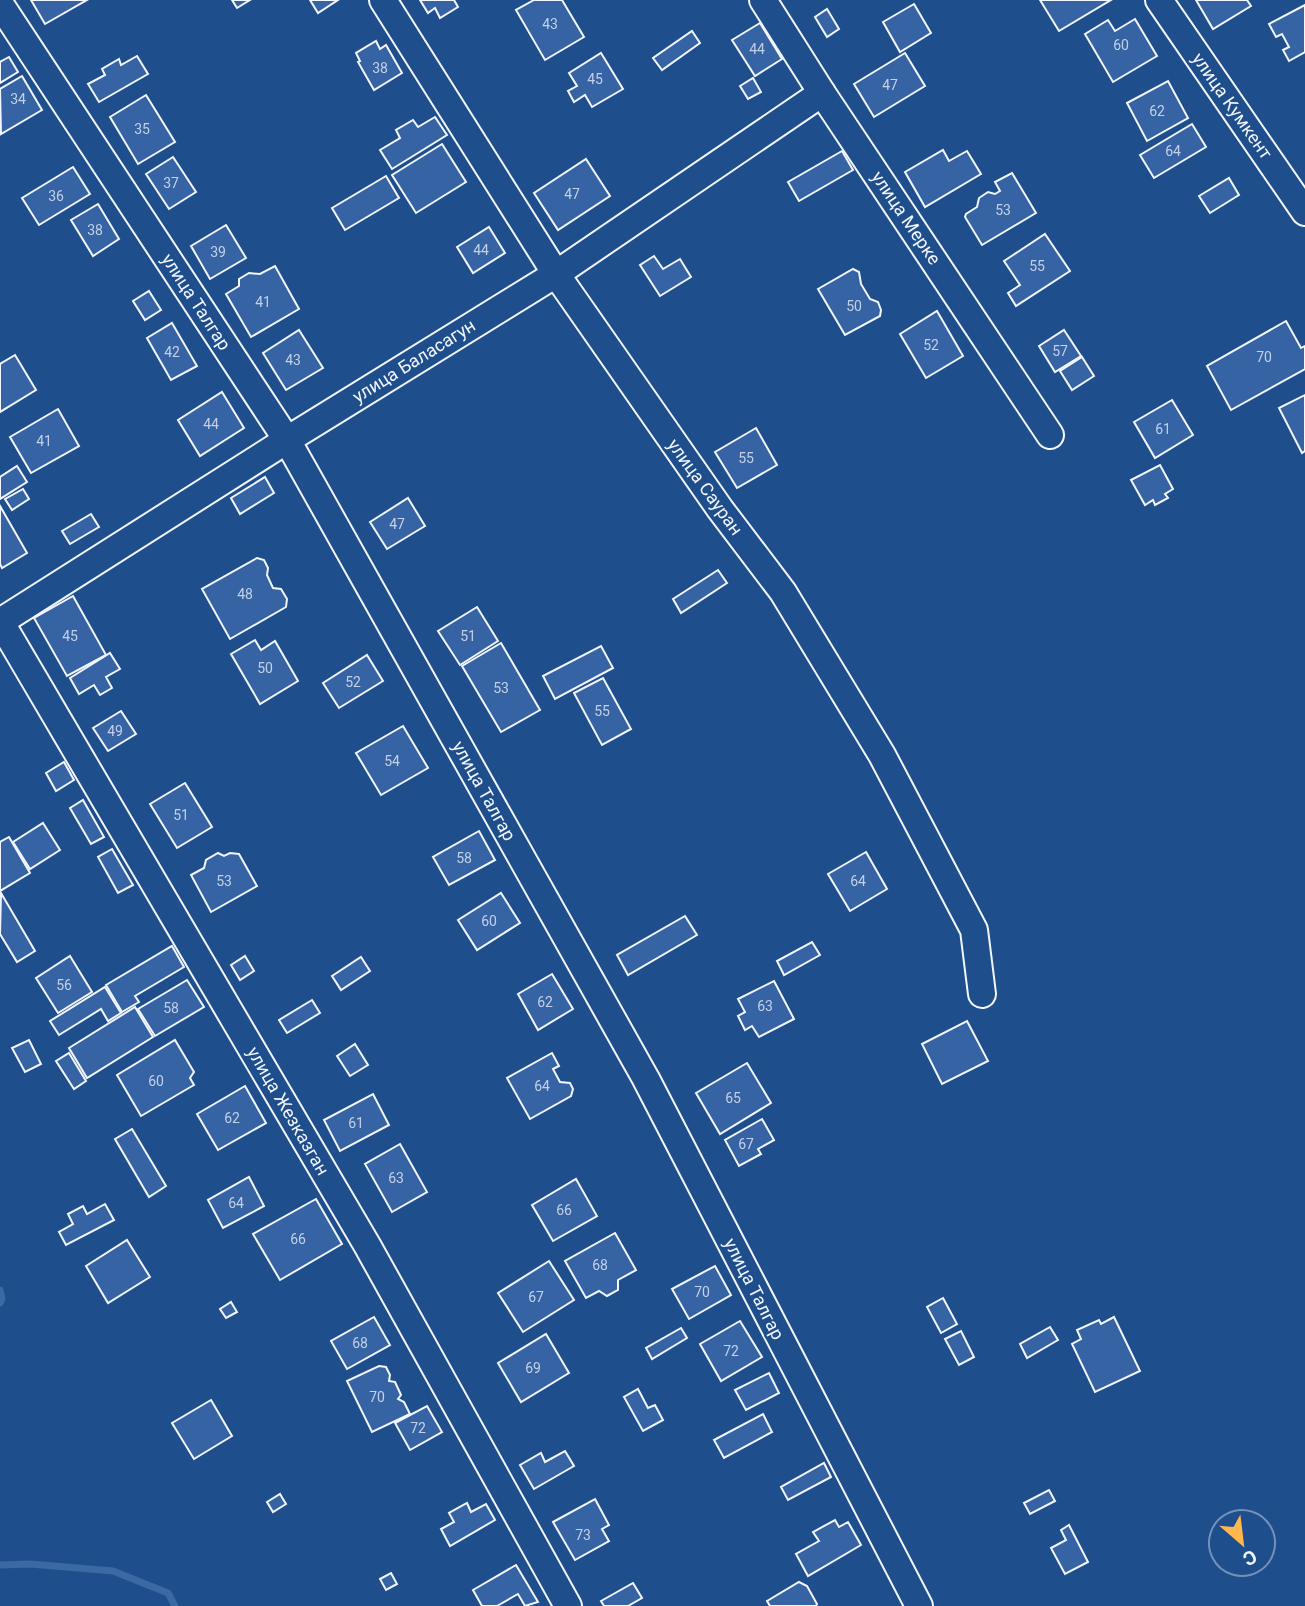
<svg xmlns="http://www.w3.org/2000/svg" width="1305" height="1606" font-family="Roboto,sans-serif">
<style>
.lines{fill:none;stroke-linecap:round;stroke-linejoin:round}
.stream{stroke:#3b69a3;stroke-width:7}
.building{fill:#3563a3;stroke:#f2f6ff;stroke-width:2}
.minor-casing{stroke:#f2f6ff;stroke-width:30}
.minor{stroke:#1f4e8c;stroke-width:26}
.labels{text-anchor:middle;stroke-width:5;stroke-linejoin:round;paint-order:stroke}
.number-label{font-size:14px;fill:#c3d1e8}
.street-label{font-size:18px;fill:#f2f6ff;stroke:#1f4e8c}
</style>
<rect width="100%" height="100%" fill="#1f4e8c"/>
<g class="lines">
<!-- stream -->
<g class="stream">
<polyline points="0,1290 2,1299 0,1303"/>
<polyline points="0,1565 30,1564 113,1571 168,1593 175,1606"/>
</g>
</g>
<!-- building -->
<g class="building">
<polygon points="31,0 87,0 45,24"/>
<polygon points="232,0 250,0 237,8"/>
<polygon points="310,0 338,0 318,13"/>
<polygon points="420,0 454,0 458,7 440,18 435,8 428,13"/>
<polygon points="534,0 562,0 584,37 545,60 516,10"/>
<polygon points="1040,0 1111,0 1059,31"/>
<polygon points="1196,0 1247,0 1251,6 1213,29"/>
<polygon points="914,4 931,33 900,52 883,22"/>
<polygon points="1305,5 1305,52 1289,61 1283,50 1289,47 1282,34 1276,37 1269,24"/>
<polygon points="827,9 839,29 827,37 815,17"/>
<polygon points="1135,19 1157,56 1113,82 1085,34 1108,20 1115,31"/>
<polygon points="760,23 782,59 755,76 732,40"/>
<polygon points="692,31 700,43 662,70 653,58"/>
<polygon points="376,41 380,49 386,45 402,73 374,90 358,62 360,61 356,53"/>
<polygon points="601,53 623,89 592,107 585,95 574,102 568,91 577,86 569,73"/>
<polygon points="905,53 925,86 874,117 854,84"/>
<polygon points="137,56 148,74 99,102 88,84 105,75 102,69 119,59 121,65"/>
<polygon points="9,57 18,72 0,83 0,62"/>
<polygon points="22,76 42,110 1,134 0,89"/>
<polygon points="753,78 761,92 748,99 740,86"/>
<polygon points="1168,81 1188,118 1147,141 1127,103"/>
<polygon points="146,95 175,142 138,164 110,117"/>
<polygon points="435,117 447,135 392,169 380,150 400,138 396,130 413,120 418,127"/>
<polygon points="1192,124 1206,147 1154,178 1140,155"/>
<polygon points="442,144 466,182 416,213 392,175"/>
<polygon points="943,150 949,161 967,151 981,174 925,207 905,172"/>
<polygon points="842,151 853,170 799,201 788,182"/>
<polygon points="173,157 196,192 169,209 146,174"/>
<polygon points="586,159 610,196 558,230 534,193"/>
<polygon points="73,167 90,194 39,225 22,198"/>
<polygon points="1012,173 1036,213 982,245 965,217 966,214 977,207 979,198 988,192 995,194 1000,191 995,182"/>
<polygon points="386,176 399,198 345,230 332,208"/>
<polygon points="1229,178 1239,195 1210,213 1199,196"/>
<polygon points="98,204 119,239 93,256 71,220"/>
<polygon points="226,225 246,258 210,279 191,246"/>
<polygon points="489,227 505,253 473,273 457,247"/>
<polygon points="1045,234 1070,271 1016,306 1008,293 1020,285 1004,261"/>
<polygon points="654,256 663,269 680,259 691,277 660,296 640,265"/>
<polygon points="275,266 299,309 251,337 226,294 239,286 239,279 249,273 260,274"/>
<polygon points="853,269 859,272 861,284 870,299 878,302 881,310 880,316 845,335 818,289"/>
<polygon points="149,291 161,310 145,320 133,301"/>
<polygon points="937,311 963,356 926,378 900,334"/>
<polygon points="1286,321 1301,348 1305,346 1305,369 1231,410 1207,366"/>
<polygon points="172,323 197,366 171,380 147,338"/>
<polygon points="299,330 323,368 286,390 263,353"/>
<polygon points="1064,330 1081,356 1055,372 1039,346"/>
<polygon points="15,355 36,390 0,412 0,364"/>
<polygon points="1082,357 1094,376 1072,390 1060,371"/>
<polygon points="222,392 244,428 200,456 178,420"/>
<polygon points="1305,395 1305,451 1302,453 1279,408"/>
<polygon points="1172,400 1193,435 1155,458 1134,422"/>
<polygon points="58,409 79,446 31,473 10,437"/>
<polygon points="756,428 777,465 737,488 715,452"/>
<polygon points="1160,465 1173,489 1165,494 1168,498 1155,505 1153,500 1145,505 1131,480"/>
<polygon points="17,466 27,482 0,499 0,477"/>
<polygon points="265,477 274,493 240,514 231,498"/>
<polygon points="23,489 29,499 12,510 5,499"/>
<polygon points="408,498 425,526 387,549 370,522"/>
<polygon points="0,506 27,553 2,568 0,564"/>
<polygon points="91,514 99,527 70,544 62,531"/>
<polygon points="257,558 264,560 268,568 267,575 273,588 281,589 287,599 286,607 230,639 202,589"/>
<polygon points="718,570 727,583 681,613 673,599"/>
<polygon points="73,596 106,655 67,676 34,618"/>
<polygon points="477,607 498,641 460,665 438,631"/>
<polygon points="255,640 261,650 275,641 298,681 260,704 231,654"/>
<polygon points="501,643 540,710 501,732 462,666"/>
<polygon points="601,646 613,668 555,699 543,676"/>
<polygon points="110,653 120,669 106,677 112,688 100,695 94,685 79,694 70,678"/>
<polygon points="367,655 383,681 339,708 323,683"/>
<polygon points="603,678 631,729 602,745 574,693"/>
<polygon points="121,711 136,734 108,751 93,728"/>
<polygon points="403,726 428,768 381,795 356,753"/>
<polygon points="64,762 74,780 56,791 46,773"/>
<polygon points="185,783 212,827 177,848 150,804"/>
<polygon points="83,800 104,837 91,844 70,808"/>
<polygon points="43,823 60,850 30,869 13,842"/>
<polygon points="479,831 495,860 449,885 433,857"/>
<polygon points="9,837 30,873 0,891 0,842"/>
<polygon points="112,849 133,885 118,893 98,857"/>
<polygon points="866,852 887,889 850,911 828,874"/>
<polygon points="218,853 224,856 230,853 239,854 257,886 211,912 191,875 204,868 206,860"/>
<polygon points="1,893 35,951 17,962 0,934"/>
<polygon points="501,893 520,923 477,950 458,920"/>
<polygon points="685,916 697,935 628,975 617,955"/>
<polygon points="812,942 820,955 784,975 777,961"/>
<polygon points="172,946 184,967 135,996 139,1002 122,1012 106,985"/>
<polygon points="70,956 92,992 58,1013 36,978"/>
<polygon points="245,956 254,971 240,980 231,965"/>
<polygon points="361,957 370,971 341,990 332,976"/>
<polygon points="552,974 573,1009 538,1030 518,994"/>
<polygon points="187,980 204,1007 155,1036 138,1009"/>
<polygon points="774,981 794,1019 759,1037 752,1026 745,1030 738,1016 745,1012 738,999"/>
<polygon points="105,987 121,1013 108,1021 101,1009 59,1035 50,1021"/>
<polygon points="312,1000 320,1013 287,1033 279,1020"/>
<polygon points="135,1007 153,1037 87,1078 69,1048"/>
<polygon points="967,1021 988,1061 942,1084 922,1044"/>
<polygon points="29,1040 41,1064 25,1072 12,1048"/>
<polygon points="175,1040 194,1072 190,1078 194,1085 141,1116 117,1075"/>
<polygon points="355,1044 368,1065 350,1076 337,1056"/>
<polygon points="69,1053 86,1081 74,1089 56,1061"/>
<polygon points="552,1053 559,1066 553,1069 560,1082 570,1083 573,1089 571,1096 530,1119 507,1078"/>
<polygon points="747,1063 771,1103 720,1134 696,1093"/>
<polygon points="245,1086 266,1123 218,1150 197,1114"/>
<polygon points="373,1094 389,1125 340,1151 324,1120"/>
<polygon points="762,1119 774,1140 758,1149 761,1154 739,1166 725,1140"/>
<polygon points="132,1129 166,1186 149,1197 115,1139"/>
<polygon points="400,1144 427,1192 392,1212 365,1164"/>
<polygon points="249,1177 264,1206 223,1228 208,1200"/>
<polygon points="576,1179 597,1216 553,1241 532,1205"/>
<polygon points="316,1199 342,1244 280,1280 253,1234"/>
<polygon points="105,1204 114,1220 66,1245 59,1232 73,1224 68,1214 83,1206 87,1214"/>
<polygon points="615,1233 636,1270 618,1280 618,1290 607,1296 599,1291 586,1298 565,1261"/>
<polygon points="127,1240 150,1277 108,1303 86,1266"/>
<polygon points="549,1261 574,1300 523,1332 498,1293"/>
<polygon points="715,1266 731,1295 689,1319 672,1289"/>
<polygon points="943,1298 957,1324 941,1333 927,1307"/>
<polygon points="231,1302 237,1312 226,1318 220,1309"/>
<polygon points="374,1317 390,1345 347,1369 331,1341"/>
<polygon points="1114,1317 1140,1371 1095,1392 1072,1344 1081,1339 1077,1330 1099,1320 1101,1324"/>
<polygon points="740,1321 762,1357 721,1381 700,1344"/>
<polygon points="1050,1327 1058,1340 1027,1358 1020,1344"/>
<polygon points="681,1328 687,1338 652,1359 646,1348"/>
<polygon points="961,1331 974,1357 959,1365 945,1339"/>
<polygon points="546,1334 569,1373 521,1402 498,1363"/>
<polygon points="379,1366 386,1367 390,1375 389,1381 395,1382 401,1395 398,1399 404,1402 410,1414 372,1432 347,1381"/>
<polygon points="769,1373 779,1393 746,1410 735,1390"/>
<polygon points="638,1389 648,1408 655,1405 663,1420 643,1431 624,1397"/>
<polygon points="211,1400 232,1436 194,1459 172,1423"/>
<polygon points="427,1406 442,1432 410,1450 395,1423"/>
<polygon points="763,1414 772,1432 724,1458 714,1440"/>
<polygon points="565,1451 574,1466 534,1489 520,1465 541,1453 545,1462"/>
<polygon points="824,1463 831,1477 788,1500 781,1487"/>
<polygon points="1049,1490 1055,1501 1030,1514 1024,1503"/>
<polygon points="280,1494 286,1504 273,1512 267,1502"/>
<polygon points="595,1499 609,1525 602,1529 609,1541 575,1560 553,1522"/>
<polygon points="467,1503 471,1512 486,1504 495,1520 450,1546 441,1529 454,1522 449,1513"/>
<polygon points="835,1520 839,1527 848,1522 861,1545 808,1576 796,1554 819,1541 813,1532"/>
<polygon points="1069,1525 1088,1562 1065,1574 1051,1548 1066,1540 1061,1530"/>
<polygon points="516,1565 538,1602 525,1606 518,1594 497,1606 482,1606 473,1590"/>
<polygon points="391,1573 397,1584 386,1590 380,1579"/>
<polygon points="799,1582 807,1586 817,1604 816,1606 770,1606 767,1601"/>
<polygon points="633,1583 642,1598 628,1606 604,1606 601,1601"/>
</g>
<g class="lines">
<defs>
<g id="minor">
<polyline points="383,0 556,274 720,509 783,592 882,755 974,930 982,994"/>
<polyline points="763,0 822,93 1050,435"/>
<polyline points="1159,0 1305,212"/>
<polyline points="0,4 287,440 646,1079 919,1606"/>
<polyline points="0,621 367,1245 568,1606"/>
<polyline points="0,622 287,440 556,274 822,93"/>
</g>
</defs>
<!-- minor casing -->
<use href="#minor" class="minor-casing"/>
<!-- minor -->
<use href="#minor" class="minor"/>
</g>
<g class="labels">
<!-- number labels -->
<g class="number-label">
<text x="550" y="29">43</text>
<text x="1121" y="50">60</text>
<text x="757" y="54">44</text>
<text x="380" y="73">38</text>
<text x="595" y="84">45</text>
<text x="890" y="90">47</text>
<text x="18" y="104">34</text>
<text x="1157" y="116">62</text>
<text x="142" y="134">35</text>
<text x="1173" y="156">64</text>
<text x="171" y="188">37</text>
<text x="572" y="199">47</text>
<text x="56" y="201">36</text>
<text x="1003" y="215">53</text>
<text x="95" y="235">38</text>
<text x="481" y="255">44</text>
<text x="218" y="257">39</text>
<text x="1037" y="271">55</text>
<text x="263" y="307">41</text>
<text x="854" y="311">50</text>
<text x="931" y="350">52</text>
<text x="1060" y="356">57</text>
<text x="172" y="357">42</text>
<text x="1264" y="362">70</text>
<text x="293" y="365">43</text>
<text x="211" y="429">44</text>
<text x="1163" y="434">61</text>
<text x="44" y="446">41</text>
<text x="746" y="463">55</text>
<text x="397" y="529">47</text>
<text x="245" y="599">48</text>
<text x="70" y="641">45</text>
<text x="468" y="641">51</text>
<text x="265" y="673">50</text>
<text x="353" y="687">52</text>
<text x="501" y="693">53</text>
<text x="602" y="716">55</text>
<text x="115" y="736">49</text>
<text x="392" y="766">54</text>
<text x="181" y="820">51</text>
<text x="464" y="863">58</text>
<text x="224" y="886">53</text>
<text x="858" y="886">64</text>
<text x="489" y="926">60</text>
<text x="64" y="990">56</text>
<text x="545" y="1007">62</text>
<text x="765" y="1011">63</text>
<text x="171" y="1013">58</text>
<text x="156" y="1086">60</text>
<text x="542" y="1091">64</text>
<text x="733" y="1103">65</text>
<text x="232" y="1123">62</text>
<text x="356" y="1128">61</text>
<text x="746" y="1149">67</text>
<text x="396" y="1183">63</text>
<text x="236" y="1208">64</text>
<text x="564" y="1215">66</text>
<text x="298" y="1244">66</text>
<text x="600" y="1270">68</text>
<text x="702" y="1297">70</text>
<text x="536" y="1302">67</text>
<text x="360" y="1348">68</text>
<text x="731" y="1356">72</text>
<text x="533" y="1373">69</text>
<text x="377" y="1402">70</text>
<text x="418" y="1433">72</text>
<text x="583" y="1540">73</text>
</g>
<!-- street labels -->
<g class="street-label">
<text transform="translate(1232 106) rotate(55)" y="6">улица Кумкент</text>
<text transform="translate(906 218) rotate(56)" y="6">улица Мерке</text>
<text transform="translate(196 302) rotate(57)" y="6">улица Талгар</text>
<text transform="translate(414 361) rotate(-32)" y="6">улица Баласагун</text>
<text transform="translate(705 487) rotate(54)" y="6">улица Сауран</text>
<text transform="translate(484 791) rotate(61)" y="6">улица Талгар</text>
<text transform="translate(288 1111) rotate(60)" y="6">улица Жезказган</text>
<text transform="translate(754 1289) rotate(63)" y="6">улица Талгар</text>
</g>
</g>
<!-- north arrow -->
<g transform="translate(1242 1543) rotate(152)"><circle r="33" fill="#1f4e8c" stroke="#7391ba" stroke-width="2"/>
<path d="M0-5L12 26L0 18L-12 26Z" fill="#ffb74d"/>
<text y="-10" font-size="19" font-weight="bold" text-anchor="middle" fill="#f2f6ff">С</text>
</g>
</svg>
